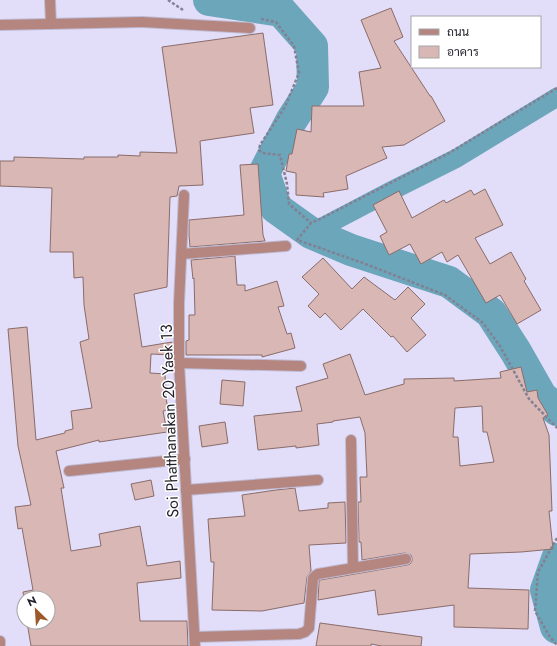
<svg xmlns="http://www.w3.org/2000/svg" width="557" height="646" font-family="Jost,Sarabun,sans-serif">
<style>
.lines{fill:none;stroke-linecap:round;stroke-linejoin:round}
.canal{stroke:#6ba6bb;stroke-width:19}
.river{stroke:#6ba6bb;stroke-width:32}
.building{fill:#d8b7b4;stroke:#8a6c6a;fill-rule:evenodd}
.service-casing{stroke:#bfbbd4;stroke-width:12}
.minor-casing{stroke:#bfbbd4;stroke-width:12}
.path{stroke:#838093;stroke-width:2.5;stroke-dasharray:3 2;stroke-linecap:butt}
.service{stroke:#b4867f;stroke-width:10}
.minor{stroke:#b4867f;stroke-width:10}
.labels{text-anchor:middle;stroke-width:3;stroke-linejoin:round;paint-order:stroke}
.street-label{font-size:16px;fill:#211f29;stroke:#fff}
</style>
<rect width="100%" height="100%" fill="#e2ddf9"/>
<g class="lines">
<!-- canal -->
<polyline class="canal" points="311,233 391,191 457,158 557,97"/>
<!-- river -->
<g class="river">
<polyline points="209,0 281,11 312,46 313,87 291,121 264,173 276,208 311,233 351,250 449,282 491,313 516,352 541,396 557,410"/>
<polyline points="557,559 546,590 556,627 557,628"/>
</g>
</g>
<!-- building -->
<g class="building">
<polygon points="391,8 403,37 394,41 430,96 431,96 445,121 404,145 382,147 387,158 346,176 348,189 323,193 324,197 296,195 296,173 286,171 289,154 292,154 297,129 311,132 312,106 364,106 359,72 381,68 361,20"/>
<polygon points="263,33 273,105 250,108 254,133 200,141 203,185 179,186 177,196 170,197 167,287 134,294 142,347 172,342 172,355 151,354 150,373 165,374 166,391 165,391 168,410 163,411 167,432 99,442 99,440 56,451 64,488 61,488 71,551 101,546 99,534 140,526 147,566 180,561 181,578 137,583 140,621 187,621 188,646 31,646 27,622 48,622 48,598 24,599 23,592 33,590 22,528 18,529 15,507 31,505 18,446 8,329 27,327 36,440 65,433 65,431 73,429 71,411 92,408 80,342 89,339 84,305 83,277 74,278 73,252 50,252 52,188 0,186 0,161 14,161 14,157 84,159 84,157 118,157 118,155 140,156 140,152 177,153 162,47"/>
<polygon points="258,164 263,235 265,241 190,247 189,235 189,220 244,215 240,165"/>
<polygon points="485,189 503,225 475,238 490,264 511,252 526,279 524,281 541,310 517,324 500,295 486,303 458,255 447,262 442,252 421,264 410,244 389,255 380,236 387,232 373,205 399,191 412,218 444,200 446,203 471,190 474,195"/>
<polygon points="235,256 237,285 245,285 245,291 277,281 284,306 278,307 287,334 291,333 295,348 262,357 262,355 186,355 186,341 189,340 189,315 195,315 194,278 193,279 191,260"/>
<polygon points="323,258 352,289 364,277 395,300 408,287 425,304 411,318 426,335 407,352 393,336 391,337 363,309 341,330 325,313 320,318 308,306 319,294 302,277"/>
<path d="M350 354 365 395 404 384V379L454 378V381L501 378 500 372 521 367 527 392 537 390 538 398 548 415 543 418 549 435 552 511H549L553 549 521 552 470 554 468 588 529 590 528 629 454 627V605L378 615 375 590 318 600 319 581 320 580 407 565 410 564 412 561V558L411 555 405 553 362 560 361 542H359L358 502H361L360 477H367L365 433 360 417 333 421V422L317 424 319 445 296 448V446L258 450 254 416 302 411 296 387 328 378 323 364ZM482 406 483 432H487L494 462 460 466 458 437H453L455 408Z"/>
<polygon points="222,380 245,382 243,406 220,404"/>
<polygon points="225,422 228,443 202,447 199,426"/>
<polygon points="151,480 154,496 135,500 131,484"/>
<polygon points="295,488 299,511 328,508 328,503 345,502 346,543 309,545 311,571 307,577 304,603 262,611 212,610 214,562 211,562 208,519 245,516 242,495 276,490"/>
<polygon points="320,623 422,637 421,646 382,646 371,644 371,646 316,646"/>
</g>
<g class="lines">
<defs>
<g id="service">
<polyline points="142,22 250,28"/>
<polyline points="69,471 185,459"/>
</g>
<g id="minor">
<polyline points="50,0 51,24"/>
<polyline points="0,25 142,22"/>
<polyline points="184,195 179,303 179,363 195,646"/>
<polyline points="182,254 286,246"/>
<polyline points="179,363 301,366"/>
<polyline points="351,440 353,568"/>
<polyline points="186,490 318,480"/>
<polyline points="195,637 299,634 305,632 309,628 313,578 315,576 318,574 406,559"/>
<polyline points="0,641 0,644"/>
</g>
</defs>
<!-- service casing -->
<use href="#service" class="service-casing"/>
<!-- minor casing -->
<use href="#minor" class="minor-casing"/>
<!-- path -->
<g class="path">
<polyline points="168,0 183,10"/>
<polyline points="261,19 276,22 294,46 299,73 285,107 260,145 259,150 262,153 280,155 287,184 289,204 311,223"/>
<polyline points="557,88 449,153 318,220 311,223 297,240 363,263 445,295 483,323 500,346 529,399 557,428"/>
<polyline points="557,538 538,572 535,611 550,637 557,645"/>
</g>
<!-- service -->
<use href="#service" class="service"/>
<!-- minor -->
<use href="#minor" class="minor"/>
</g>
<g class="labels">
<!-- street labels -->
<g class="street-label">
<text transform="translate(169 421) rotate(-92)" y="6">Soi Phatthanakan 20 Yaek 13</text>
</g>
</g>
<!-- legend -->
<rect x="411" y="16" width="130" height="52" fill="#ffffff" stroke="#a6a5a9"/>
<rect x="419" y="29" width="20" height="6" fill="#b4867f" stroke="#a6a5a9"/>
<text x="447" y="36" font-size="12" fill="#211f29">ถนน</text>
<rect x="419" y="46" width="20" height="12" fill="#d8b7b4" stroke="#a6a5a9"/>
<text x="447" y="56" font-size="12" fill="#211f29">อาคาร</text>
<!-- north arrow -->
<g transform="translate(36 610) rotate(335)"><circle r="19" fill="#ffffff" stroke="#a6a5a9"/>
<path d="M0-3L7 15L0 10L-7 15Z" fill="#9d592a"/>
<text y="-6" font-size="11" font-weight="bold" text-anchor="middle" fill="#211f29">N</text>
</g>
</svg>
